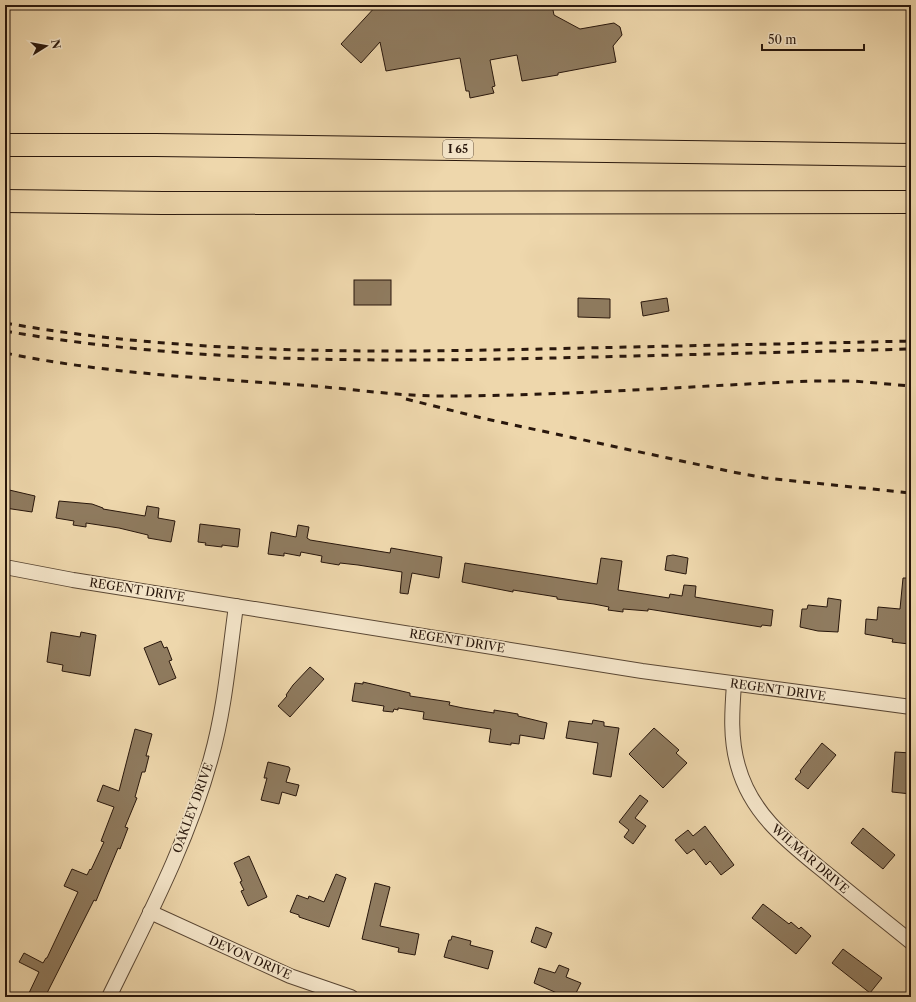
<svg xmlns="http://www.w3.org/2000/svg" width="916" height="1002" font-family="'Libre Caslon Text',serif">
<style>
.building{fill:#8f7b5f;stroke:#29170c}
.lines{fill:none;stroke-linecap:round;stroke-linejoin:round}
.street-casing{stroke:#5a4734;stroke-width:16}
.highway-casing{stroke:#29170c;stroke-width:24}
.street{stroke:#f4e5c9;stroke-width:14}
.highway{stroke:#eed7ac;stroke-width:22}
.rail{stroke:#29170c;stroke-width:3;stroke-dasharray:7 7;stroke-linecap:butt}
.labels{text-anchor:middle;stroke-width:3.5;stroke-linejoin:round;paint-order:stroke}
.shield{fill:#f4e5c9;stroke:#665545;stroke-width:1}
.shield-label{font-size:11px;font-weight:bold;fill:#29170c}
.street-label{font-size:12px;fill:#29170c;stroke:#f4e5c9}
</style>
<rect width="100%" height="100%" fill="#eed7ac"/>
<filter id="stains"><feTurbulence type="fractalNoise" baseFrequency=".005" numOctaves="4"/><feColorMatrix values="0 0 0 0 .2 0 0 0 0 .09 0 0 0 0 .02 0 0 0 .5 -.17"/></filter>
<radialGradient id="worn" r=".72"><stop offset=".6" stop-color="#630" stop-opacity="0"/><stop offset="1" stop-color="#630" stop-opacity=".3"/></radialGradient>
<!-- building -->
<g class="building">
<polygon points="377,5 552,5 554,15 580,29 614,23 620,27 622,35 613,46 616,62 558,73 558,75 522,81 517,55 490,60 495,86 492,87 494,93 470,98 469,91 466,91 460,58 386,71 380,42 361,63 341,44"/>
<rect x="354" y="280" width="37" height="25"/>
<polygon points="578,298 610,299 610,318 578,317"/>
<polygon points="667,298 669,311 643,316 641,302"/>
<polygon points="5,489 35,496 32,512 5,508"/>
<polygon points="59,501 92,504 103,508 103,509 145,516 147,506 159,508 158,518 175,521 171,542 148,538 148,535 119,528 86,523 86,527 73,525 74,521 56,518"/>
<polygon points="200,524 240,529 238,547 222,545 222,547 205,545 206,543 198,542"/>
<polygon points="298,525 309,527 307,538 310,540 390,553 391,548 442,557 439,578 412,573 408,594 400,593 402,572 358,565 340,563 339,565 321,562 322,556 301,552 300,556 284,553 284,556 268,554 271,532 296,537"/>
<polygon points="673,555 688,558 686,574 665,570 667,556"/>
<polygon points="601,558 622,561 618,590 669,598 670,594 682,596 684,585 696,586 695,597 773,610 771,626 762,625 761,627 648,609 648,611 623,609 623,612 608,610 609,607 594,604 557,599 557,597 513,590 513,592 462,582 465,563 597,584"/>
<polygon points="903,578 911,578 909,644 892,642 893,639 865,634 866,619 877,620 878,607 900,609"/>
<polygon points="828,598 841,600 838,632 818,631 800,627 802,609 807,609 808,605 827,607"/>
<polygon points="51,632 80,637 81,632 96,635 90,676 62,671 63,665 47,662"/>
<polygon points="161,641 164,648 167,647 172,660 169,661 176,678 159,685 144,648"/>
<polygon points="310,667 324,679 290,717 278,706 287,696 286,695 293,685"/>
<polygon points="363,682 410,693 410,696 450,702 449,705 463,708 494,713 494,710 518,714 518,716 547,723 544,739 520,735 519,744 511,743 511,745 489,742 491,729 423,719 424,712 398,708 398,710 394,709 393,712 383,711 384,706 352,701 355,683 363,684"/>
<polygon points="593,720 604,722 604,726 619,728 611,777 593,774 598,743 566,738 569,721 592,724"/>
<polygon points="654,728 679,750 676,753 687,763 663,788 629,754"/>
<polygon points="135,729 152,734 146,756 149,756 145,772 142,772 135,797 137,798 125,827 128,828 120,849 118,848 96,901 94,900 45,997 37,997 29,993 39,972 19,962 24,953 43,963 46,958 47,958 78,892 64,886 72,869 87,875 90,869 91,870 104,842 101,841 114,807 97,801 103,785 119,791"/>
<polygon points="822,743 836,755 808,789 795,779 801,772 800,771"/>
<polygon points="895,752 911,753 911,794 892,792"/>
<polygon points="268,762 289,767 290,769 286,782 299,785 296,796 282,792 279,804 261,800 267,778 264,778"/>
<polygon points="640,795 648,801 635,818 646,826 633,844 624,837 629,830 619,822"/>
<polygon points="705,826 734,865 721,875 710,861 706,865 694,849 687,854 675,840 688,830 693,836"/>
<polygon points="863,828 895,855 883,869 851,843"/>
<polygon points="249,856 267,897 248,906 241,891 244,890 240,882 242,881 234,863"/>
<polygon points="336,874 346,878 329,927 299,917 299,915 290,912 297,895 308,899 309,896 324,902"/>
<polygon points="375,883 390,887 380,926 419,934 415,955 398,952 399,948 362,939"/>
<polygon points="763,904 789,924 791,922 799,929 801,927 811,936 796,954 752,918"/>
<polygon points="536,927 552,933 546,948 531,942"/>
<polygon points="452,936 471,941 470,945 493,951 488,969 444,957 449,940 451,940"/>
<polygon points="843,949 882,978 870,993 832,963"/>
<polygon points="559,965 569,969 566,977 581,983 574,997 555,997 557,993 534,983 539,968 555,973"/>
</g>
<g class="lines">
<defs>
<g id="street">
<polyline points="5,567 73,580 642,671 911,707"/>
<path d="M734 684C732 711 730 739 738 766 752 817 792 845 831 877 857 899 884 920 911 942"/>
<polyline points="150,912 290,976 351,997"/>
<path d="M109 997C147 919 188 842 211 758 225 709 229 656 236 606"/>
</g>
<g id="highway">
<polyline points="5,145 155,145 911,155"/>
<polyline points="5,201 163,203 911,202"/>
</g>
</defs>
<!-- street casing -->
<use href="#street" class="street-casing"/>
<!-- highway casing -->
<use href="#highway" class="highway-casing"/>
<!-- street -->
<use href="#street" class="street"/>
<!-- highway -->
<use href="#highway" class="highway"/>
<!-- rail -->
<g class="rail">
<path d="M5 323C182 354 362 353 542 349 665 346 788 344 911 341"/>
<path d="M5 331C187 363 372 362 555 358 674 355 792 352 911 349"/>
<path d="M5 353C102 373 201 378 300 385 347 388 394 396 442 396 565 396 689 386 812 381H853L911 386"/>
<polyline points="406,399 486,419 733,472 765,478 911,493"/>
</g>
</g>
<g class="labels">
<!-- shield labels -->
<rect class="shield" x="443" y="140" width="30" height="18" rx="3"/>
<g class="shield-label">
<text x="458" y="153">I 65</text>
</g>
<!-- street labels -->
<g class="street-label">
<text transform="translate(137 590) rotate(9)" y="4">REGENT DRIVE</text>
<text transform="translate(457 641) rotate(9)" y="4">REGENT DRIVE</text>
<text transform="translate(778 690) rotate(8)" y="4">REGENT DRIVE</text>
<text transform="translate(193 808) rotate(-70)" y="4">OAKLEY DRIVE</text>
<text transform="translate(810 859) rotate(41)" y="4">WILMAR DRIVE</text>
<text transform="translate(250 958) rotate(24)" y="4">DEVON DRIVE</text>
</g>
</g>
<!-- margin -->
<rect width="916" height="1002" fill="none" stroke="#eed7ac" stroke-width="20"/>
<rect x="6" y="6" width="904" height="990" fill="none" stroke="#29170c" stroke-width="2"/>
<rect x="10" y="10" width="896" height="982" fill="none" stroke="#29170c"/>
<!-- north arrow -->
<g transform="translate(46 46) rotate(79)" stroke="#f4e5c9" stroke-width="3" paint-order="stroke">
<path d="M0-3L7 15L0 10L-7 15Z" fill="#29170c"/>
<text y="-6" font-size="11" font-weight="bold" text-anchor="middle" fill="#29170c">N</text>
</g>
<!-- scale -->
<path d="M762 44v6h102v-6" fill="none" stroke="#29170c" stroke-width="2"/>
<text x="768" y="44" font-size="12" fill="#29170c" stroke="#f4e5c9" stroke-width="3" paint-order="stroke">50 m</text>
<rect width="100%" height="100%" filter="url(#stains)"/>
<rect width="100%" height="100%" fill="url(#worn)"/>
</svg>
